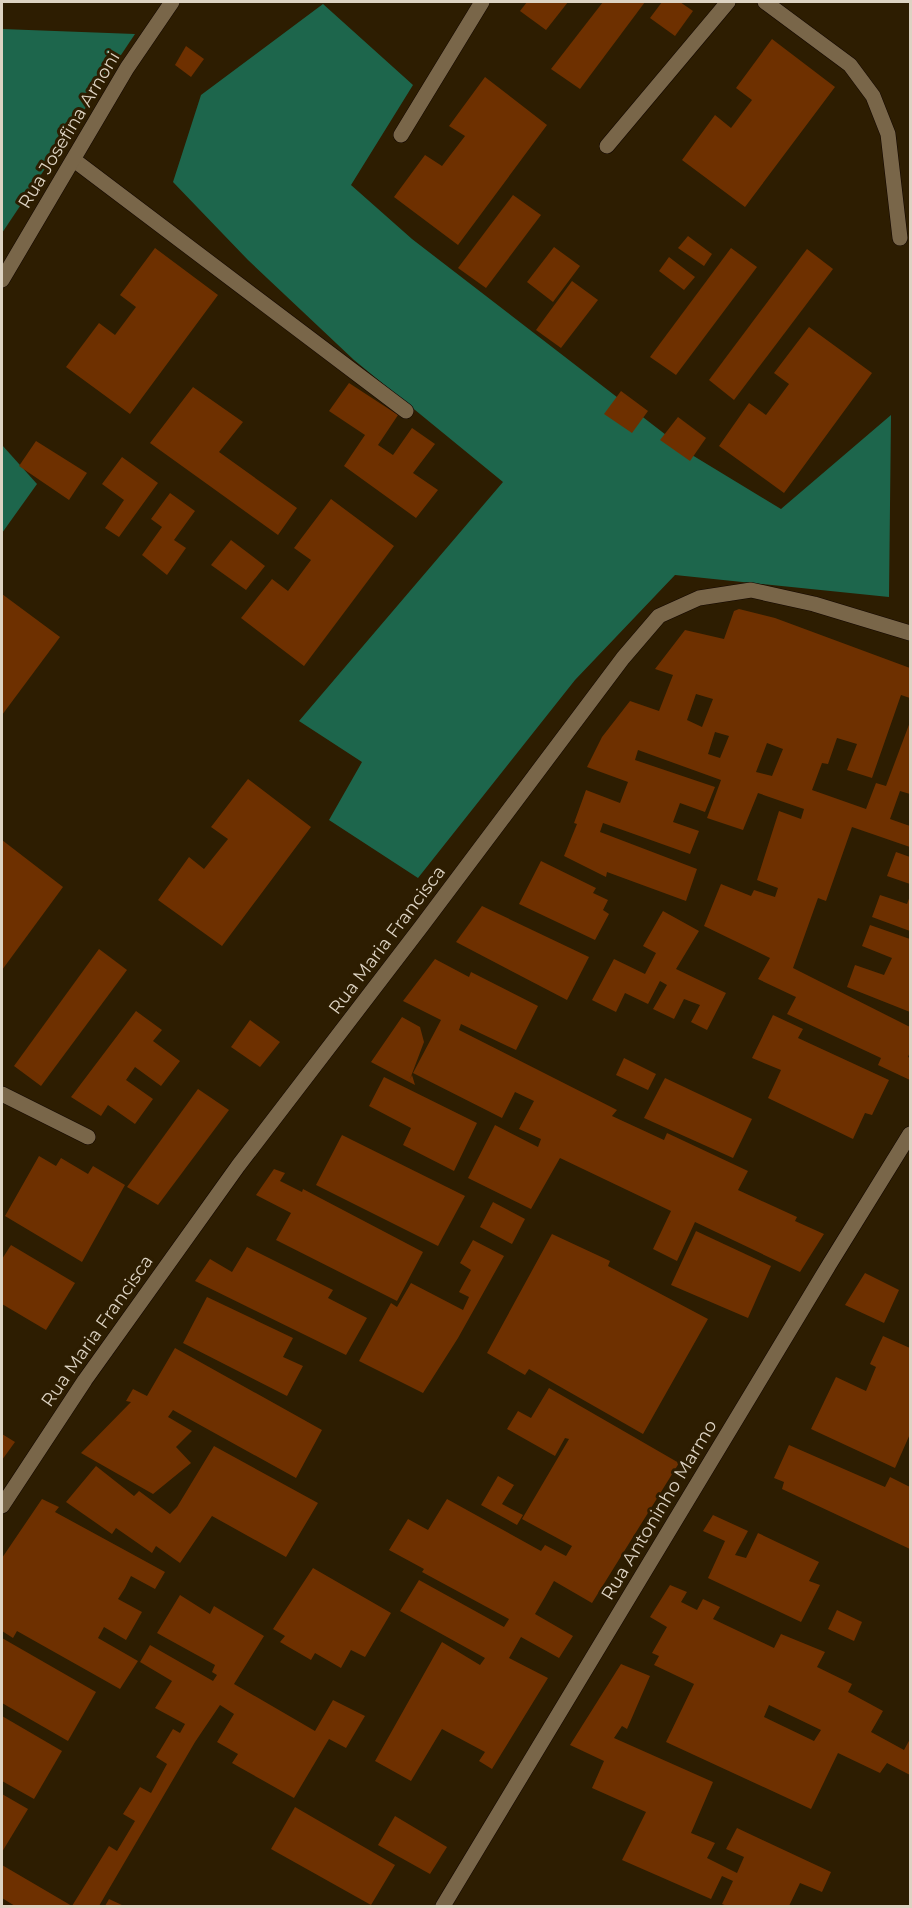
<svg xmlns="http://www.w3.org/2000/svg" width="912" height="1908" font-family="Montserrat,sans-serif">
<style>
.forest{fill:#1d664c}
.building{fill:#6e3000;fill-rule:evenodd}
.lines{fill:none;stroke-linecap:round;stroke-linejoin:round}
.minor-casing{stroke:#130700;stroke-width:16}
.minor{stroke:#796649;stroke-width:15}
.labels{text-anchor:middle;stroke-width:6;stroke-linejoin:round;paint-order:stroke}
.street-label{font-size:18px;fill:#ddd3c3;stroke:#2d1d01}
</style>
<rect width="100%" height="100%" fill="#2d1d01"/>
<!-- forest -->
<g class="forest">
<polygon points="323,4 413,85 351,185 412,239 692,455 781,509 891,415 889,597 675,575 575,680 418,878 329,820 362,762 299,721 503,482 354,360 248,260 173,182 201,95"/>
<polygon points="2,29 135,34 2,233"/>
<polygon points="2,445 37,484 2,533"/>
</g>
<!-- building -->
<g class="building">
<polygon points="527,2 568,2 546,30 520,11"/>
<polygon points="603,2 645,2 580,89 551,69"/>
<polygon points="662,2 680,2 693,11 675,36 650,18"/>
<polygon points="772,39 835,87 745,207 682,160 715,115 731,128 752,100 736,88"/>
<polygon points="186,46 204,59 191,77 175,65"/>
<polygon points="485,77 547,125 458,245 394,197 425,155 442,166 465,136 449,126"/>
<polygon points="513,195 541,215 486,288 458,268"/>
<polygon points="688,236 712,254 704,266 678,248"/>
<polygon points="554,247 580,266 553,302 527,282"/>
<polygon points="155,248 218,295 130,414 66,367 99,323 115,335 136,307 120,295"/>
<polygon points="731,248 757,267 676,375 650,357"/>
<polygon points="807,249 833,269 734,400 709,380"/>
<polygon points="669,257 695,277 684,290 659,271"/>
<polygon points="572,281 598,300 561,348 536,330"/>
<polygon points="809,327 872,373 784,493 719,446 749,403 766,415 789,384 774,373"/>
<polygon points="349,383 398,415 378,445 393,455 412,428 435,444 413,473 438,490 416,518 344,466 365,435 329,411"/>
<polygon points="193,387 243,422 219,452 297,508 278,535 150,443"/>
<polygon points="621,391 648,411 632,433 604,414"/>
<polygon points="678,417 706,438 690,461 660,440"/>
<polygon points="36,441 87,473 69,500 19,466"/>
<polygon points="122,457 158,483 119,537 105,528 124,500 102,484"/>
<polygon points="170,493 195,511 174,540 186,548 167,575 142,555 162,527 151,519"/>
<polygon points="331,499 394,546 304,666 241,618 272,579 288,591 311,560 294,548"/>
<polygon points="231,540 265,566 246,590 211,565"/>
<polygon points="2,594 60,637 2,715"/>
<path d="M739 609 775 618 910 668V698L901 695 872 778 847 770 857 744 837 738 828 764 822 763 812 790 866 809 876 783 886 786 910 722V794L900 791 890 819 910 826V847L852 827 826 901 818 898 793 968 910 1027V1052L908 1057 910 1058V1080L878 1065 881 1058 787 1014 796 997 758 979 770 958 704 926 721 884 751 896 754 890 775 897 778 888 757 880 779 811 801 819 804 809 758 793 743 830 707 818 721 780 638 750 635 760 715 787 705 812 680 803 673 822 699 831 690 854 603 823 600 832 697 869 686 901 607 872 606 877 564 856 577 824 574 823 586 790 620 803 628 782 587 767 602 737 630 701 659 711 673 675 655 669 685 630 724 639 734 611ZM696 694 713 699 702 727 687 720ZM715 732 729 736 720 758 708 754ZM767 743 783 749 772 776 756 772Z"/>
<polygon points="248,779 311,827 222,946 158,900 189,857 204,869 228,839 211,827"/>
<polygon points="2,840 63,887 2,970"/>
<polygon points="896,852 910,857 910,884 887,876"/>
<polygon points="541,861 596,888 593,893 608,900 603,910 609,914 595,940 519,904"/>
<polygon points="880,895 907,904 910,896 910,931 872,917"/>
<polygon points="482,906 589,957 567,1000 456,942"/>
<polygon points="663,911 699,931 676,969 726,993 707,1030 691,1022 700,1005 684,999 674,1019 653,1009 667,985 660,981 648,1004 625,993 616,1012 592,1000 614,959 645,974 656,953 643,946"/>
<polygon points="870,925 910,939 910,1012 847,987 855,965 884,975 892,958 862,946"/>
<polygon points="99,949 127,970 41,1086 14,1066"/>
<polygon points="435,959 469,977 471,972 538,1006 516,1050 461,1024 459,1030 617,1110 612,1116 664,1140 667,1133 748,1171 738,1190 797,1217 795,1221 824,1234 800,1272 695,1222 677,1261 653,1249 671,1211 560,1158 531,1209 468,1178 495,1125 538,1147 541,1139 519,1129 534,1101 515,1092 502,1118 413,1073 441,1020 403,1001"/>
<polygon points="136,1011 162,1030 153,1041 180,1061 161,1086 135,1067 126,1080 153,1099 135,1124 108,1105 101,1116 71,1097"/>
<polygon points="773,1015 803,1029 798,1038 889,1080 872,1115 865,1113 853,1139 768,1098 781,1070 752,1058"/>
<polygon points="402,1017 420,1027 424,1042 410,1079 412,1075 415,1085 371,1062"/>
<polygon points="250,1020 280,1042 260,1067 231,1047"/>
<polygon points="624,1058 656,1074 648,1090 616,1075"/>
<polygon points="384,1077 477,1123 454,1171 403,1145 411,1128 369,1106"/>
<polygon points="665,1078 752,1119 733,1158 644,1118"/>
<polygon points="198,1089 229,1110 158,1205 127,1187"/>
<polygon points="342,1135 465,1196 438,1246 316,1185"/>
<polygon points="39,1156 56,1166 61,1158 88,1174 93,1166 125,1185 82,1262 5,1216"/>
<polygon points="274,1169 285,1173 280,1181 302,1192 303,1189 423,1252 397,1301 276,1240 291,1213 256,1195"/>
<polygon points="493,1202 525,1219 512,1244 480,1227"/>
<polygon points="696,1231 771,1266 748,1318 671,1285"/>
<polygon points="552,1234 610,1261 608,1266 708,1319 643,1434 529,1369 525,1375 487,1353"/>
<polygon points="473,1240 504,1256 458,1338 423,1393 359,1361 391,1303 397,1307 411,1283 463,1310 469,1297 459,1292 471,1270 460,1263"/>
<polygon points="11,1245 75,1283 46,1330 2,1304 2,1259"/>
<polygon points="247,1247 333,1290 328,1298 367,1318 346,1355 195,1281 210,1259 232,1272"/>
<polygon points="865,1273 899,1290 884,1323 845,1305"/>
<polygon points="207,1297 293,1338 283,1357 303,1366 287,1396 183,1343"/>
<polygon points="883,1336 910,1348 910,1434 895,1468 811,1429 836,1377 866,1391 876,1367 870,1364"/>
<polygon points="175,1348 322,1430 296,1478 173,1410 168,1417 192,1431 176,1447 191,1463 153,1494 81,1453 131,1402 126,1401 133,1389 147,1396"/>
<polygon points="549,1388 679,1463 592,1603 554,1581 545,1597 535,1614 573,1636 559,1658 521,1637 509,1658 548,1678 492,1769 479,1761 485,1752 442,1729 411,1781 375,1761 442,1642 480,1665 485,1658 400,1611 419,1580 504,1627 509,1619 422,1572 424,1569 389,1550 408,1519 428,1530 447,1499 541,1551 545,1545 566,1556 572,1546 522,1519 569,1439 565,1438 555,1456 507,1429 518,1411 531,1418"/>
<polygon points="2,1434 15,1442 2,1460"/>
<polygon points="789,1445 885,1487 890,1477 910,1487 910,1549 782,1489 784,1482 774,1478"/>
<polygon points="214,1446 318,1503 286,1557 212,1516 180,1563 156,1546 152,1553 116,1528 112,1534 66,1502 96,1466 134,1496 139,1491 170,1514 177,1507"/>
<polygon points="498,1476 514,1485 502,1504 523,1515 517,1525 481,1505"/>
<polygon points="42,1499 59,1507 55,1512 165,1572 155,1589 131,1576 125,1588 118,1599 142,1612 126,1640 104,1627 98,1638 138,1661 120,1689 17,1631 13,1638 2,1631 2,1558"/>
<polygon points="713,1515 748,1531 735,1555 746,1558 758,1533 819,1562 809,1581 820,1585 801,1622 708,1578 725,1541 703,1531"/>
<polygon points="313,1568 391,1613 365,1657 351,1650 341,1668 315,1653 311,1660 280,1642 285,1636 273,1629"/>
<path d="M670 1585 687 1592 681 1602 697 1610 703 1599 720 1607 713 1619 774 1648 781 1634 825 1652 817 1667 852 1684 848 1692 883 1711 871 1732 904 1750 910 1739V1775L887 1763 880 1773 838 1753 811 1809 666 1742 694 1684 654 1665 659 1656 652 1653 667 1627 650 1617ZM769 1705 821 1730 814 1741 764 1717Z"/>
<polygon points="180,1595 210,1614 214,1606 264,1636 234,1684 315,1731 333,1700 365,1716 346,1748 329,1739 294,1798 232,1763 238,1754 217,1742 234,1714 220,1705 195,1742 99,1906 15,1906 2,1898 2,1865 72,1906 109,1846 117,1851 135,1821 123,1814 140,1787 151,1793 167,1764 156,1757 173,1729 180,1733 185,1724 155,1708 172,1681 140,1662 150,1645 213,1681 217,1675 212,1672 215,1665 157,1633"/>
<polygon points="837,1610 862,1622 854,1641 828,1629"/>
<polygon points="2,1638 96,1692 68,1741 2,1703"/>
<polygon points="621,1664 650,1676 627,1729 622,1726 614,1738 713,1782 691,1833 715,1843 707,1858 737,1873 744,1857 726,1849 737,1828 831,1872 822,1892 800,1883 789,1906 727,1906 722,1904 733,1881 722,1876 711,1899 622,1860 646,1812 592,1788 604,1761 570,1745"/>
<polygon points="2,1716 62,1751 34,1799 2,1781"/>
<polygon points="2,1794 28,1809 2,1852"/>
<polygon points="295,1807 395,1865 371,1905 271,1849"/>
<polygon points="395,1816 447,1847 430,1874 378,1845"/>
<polygon points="109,1899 124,1906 105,1906"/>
</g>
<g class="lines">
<defs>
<g id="minor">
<polyline points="765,2 850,65 873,96 888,134 900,238"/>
<polyline points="401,135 482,2"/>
<polyline points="607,146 728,2"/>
<polyline points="74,160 406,411"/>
<polyline points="2,280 127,68 172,2"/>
<polyline points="2,1094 88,1137"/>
<polyline points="2,1506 85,1380 238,1166 421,927 623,658 659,616 699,598 751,590 814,604 910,633"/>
<polyline points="443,1906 829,1265 910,1134"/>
</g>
</defs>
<!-- minor casing -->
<use href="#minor" class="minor-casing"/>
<!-- minor -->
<use href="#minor" class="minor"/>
</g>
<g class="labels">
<!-- street labels -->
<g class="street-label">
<text transform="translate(69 130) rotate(-59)" y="6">Rua Josefina Arnoni</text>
<text transform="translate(387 940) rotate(-53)" y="6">Rua Maria Francisca</text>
<text transform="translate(97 1331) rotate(-55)" y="6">Rua Maria Francisca</text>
<text transform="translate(659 1510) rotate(-59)" y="6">Rua Antoninho Marmo</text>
</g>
</g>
<!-- border -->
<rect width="912" height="1908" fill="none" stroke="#ddd3c3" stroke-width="6"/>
</svg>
